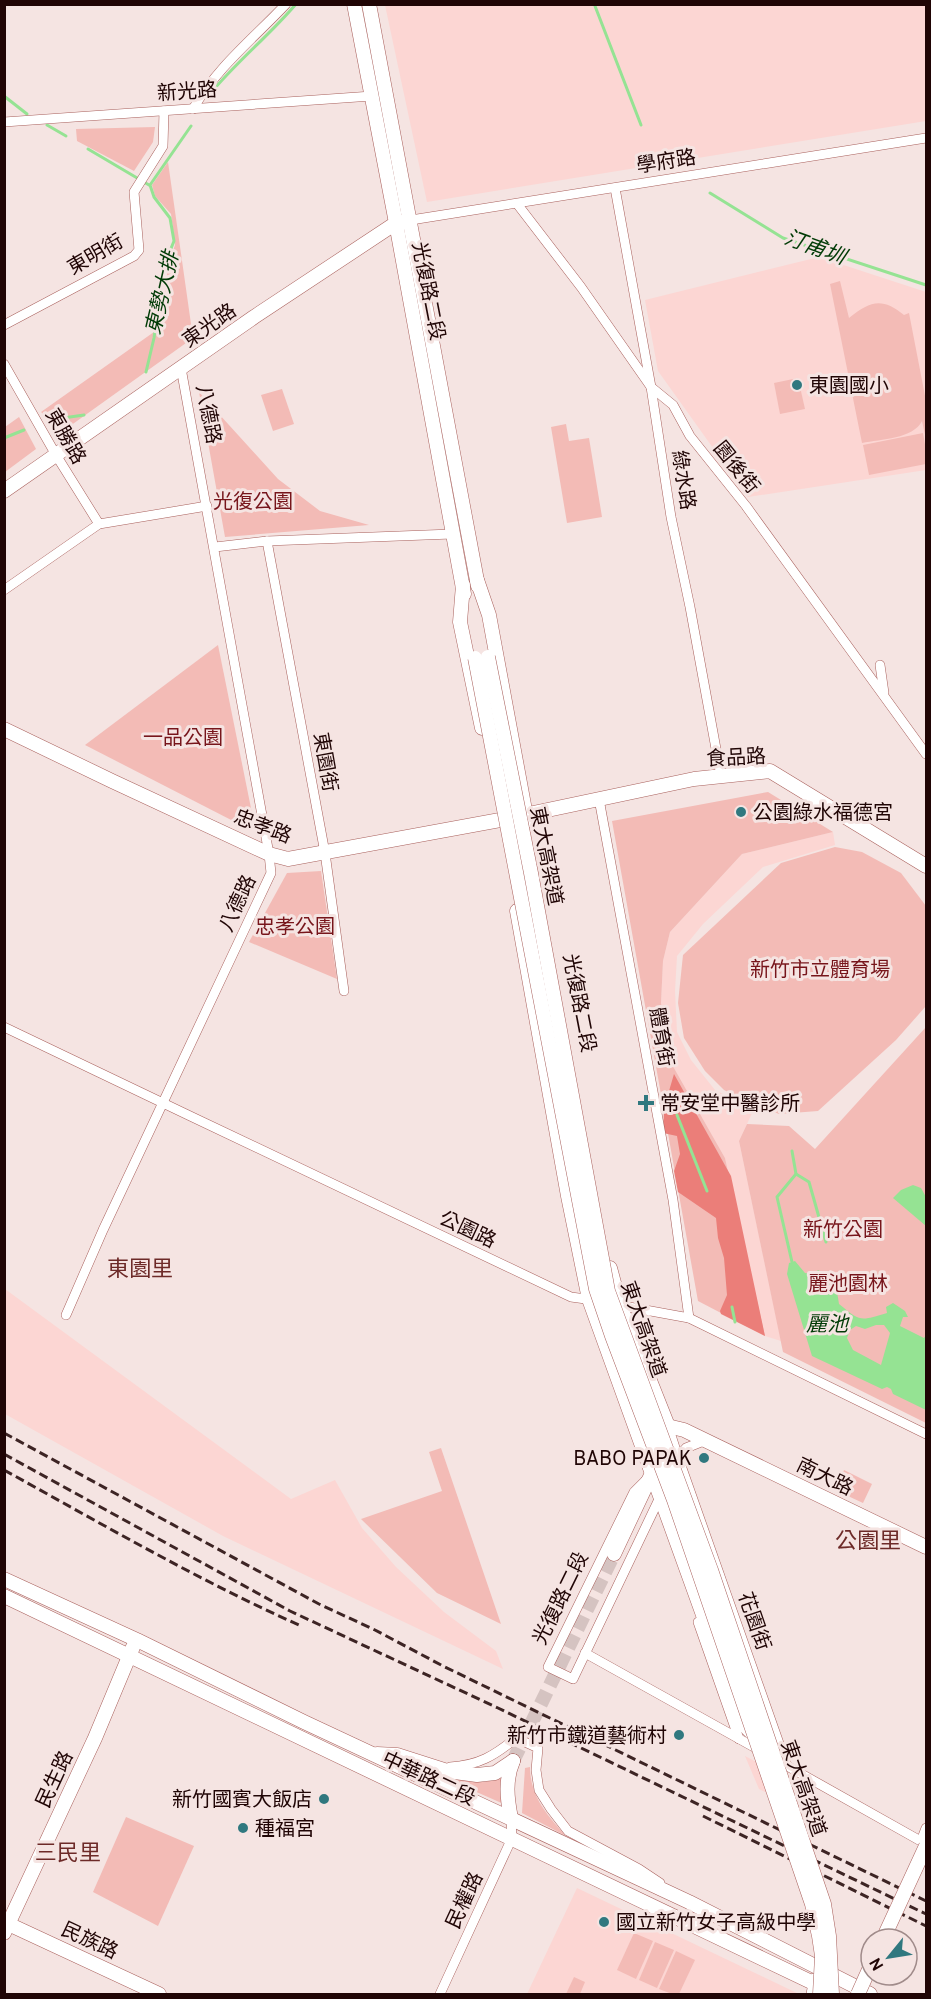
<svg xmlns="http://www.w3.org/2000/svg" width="931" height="1999" font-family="Overpass,'Noto Sans TC',sans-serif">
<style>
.built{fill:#fcd6d3}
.green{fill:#f3bbb6}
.forest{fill:#eb7e79}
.water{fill:#95e393;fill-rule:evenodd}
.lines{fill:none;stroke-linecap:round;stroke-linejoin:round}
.stream{stroke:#95e393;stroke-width:3}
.secondary-tunnel{stroke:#d5c3c1;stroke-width:14;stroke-dasharray:14 7;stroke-linecap:butt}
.street-casing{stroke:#a9605c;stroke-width:10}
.secondary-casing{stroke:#a9605c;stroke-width:15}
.street{stroke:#fff;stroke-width:9}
.secondary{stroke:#fff;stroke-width:14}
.rail{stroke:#3d2424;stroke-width:3;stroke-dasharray:9 4.5;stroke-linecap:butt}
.secondary-bridge-casing{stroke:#a9605c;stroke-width:15;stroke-linecap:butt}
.secondary-bridge{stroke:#fff;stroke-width:14}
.poi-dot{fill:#30787f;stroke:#f5e4e2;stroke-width:2}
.labels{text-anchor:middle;stroke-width:6;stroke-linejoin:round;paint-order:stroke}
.street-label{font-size:20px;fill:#200505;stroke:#f5e4e2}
.poi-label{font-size:20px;fill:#200505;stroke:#f5e4e2;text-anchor:start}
.park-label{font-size:20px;fill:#77151b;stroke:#f5e4e2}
.water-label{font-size:21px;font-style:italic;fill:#013b06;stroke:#f5e4e2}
.quarter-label{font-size:22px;fill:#6d2a28;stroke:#f5e4e2}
</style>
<rect width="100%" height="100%" fill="#f5e4e2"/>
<!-- built -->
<g class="built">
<polygon points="385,5 926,5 926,121 427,202"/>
<polygon points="819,257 926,292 926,470 748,497 658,371 645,300"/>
<polygon points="833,832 835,845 763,867 703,924 677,956 675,991 677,1032 691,1060 715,1090 754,1109 739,1141 781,1341 765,1336 725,1158 670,1061 661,1003 663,961 670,932 742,854"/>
<polygon points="5,1289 291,1499 335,1480 362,1528 396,1567 444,1612 496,1651 503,1669 223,1536 5,1414"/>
<polygon points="745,1756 789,1779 798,1808 759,1789"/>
<polygon points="577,1888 799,1994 527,1994"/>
</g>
<!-- green -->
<g class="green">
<polygon points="155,127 153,142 134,171 77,141 76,129"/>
<polygon points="168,162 193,338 63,431 41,412 161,327 168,266 175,245 171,214 155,196 152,185"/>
<path d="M840 281 849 318C870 301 882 297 904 315L909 313 926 401V439L922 421C913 439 881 439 862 443L830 284Z"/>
<polygon points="798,378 805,409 780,414 774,383"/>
<polygon points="282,389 294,424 273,431 261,395"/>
<polygon points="199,392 278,479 320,511 369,525 225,537"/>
<polygon points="19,417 36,449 5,472 5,427"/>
<polygon points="566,424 569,441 589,438 602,517 567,523 551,427"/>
<polygon points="923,433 926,450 926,464 869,475 863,445"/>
<polygon points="218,645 253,818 239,824 85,745"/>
<polygon points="768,792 833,832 742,854 670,932 663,961 661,1003 670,1061 725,1158 765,1336 698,1301 612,821"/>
<polygon points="835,847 862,852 901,873 926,906 926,1006 896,1040 818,1111 779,1114 746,1101 724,1090 705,1071 684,1038 678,1003 683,955 781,863"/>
<polygon points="321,871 337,979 249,942 287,873"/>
<polygon points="926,1027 926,1423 783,1352 739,1141 747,1124 789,1126 815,1149"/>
<polygon points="441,1448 501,1624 437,1593 361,1519 442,1491 429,1452"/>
<polygon points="844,1470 872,1484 863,1503 835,1490"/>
<path d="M530 1767C530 1796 547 1815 566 1836L522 1813 525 1768Z"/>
<polygon points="439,1774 484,1782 504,1778 506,1805 438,1775"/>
<polygon points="126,1817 194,1846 158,1926 93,1892"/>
<polygon points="634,1933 653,1941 636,1979 617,1970"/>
<polygon points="655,1942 674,1950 657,1988 639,1980"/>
<polygon points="676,1951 695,1960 679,1994 672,1994 659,1989"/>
<polygon points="574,1977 585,1982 580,1994 566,1994"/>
</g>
<!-- forest -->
<polygon class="forest" points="674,1074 731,1176 765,1336 721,1314 720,1311 727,1295 724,1258 718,1238 716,1218 678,1192 674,1171 680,1154 677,1136 663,1133 664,1108"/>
<!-- water -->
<g class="water">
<polygon points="913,1185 921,1188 926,1197 926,1226 893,1198 901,1190"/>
<path d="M795 1261 805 1273 815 1274 818 1270C833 1279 837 1287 839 1304 861 1322 860 1321 887 1313L886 1307 893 1303 905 1311 908 1317H903L900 1326 924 1338 926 1335V1410L893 1394 891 1389 887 1387 882 1389 812 1356 787 1274 789 1263ZM876 1325H884L890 1333 881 1365 853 1350 847 1338 850 1330 856 1326 865 1329Z"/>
</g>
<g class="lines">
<!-- stream -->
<g class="stream">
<polyline points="595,6 641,125"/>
<path d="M210 94C236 62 269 36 296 4"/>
<polyline points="4,96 27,114"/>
<polyline points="47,125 66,136"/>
<polyline points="88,149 149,185"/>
<polyline points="710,193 783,238 926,285"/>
<polyline points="146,372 154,338 164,266 174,241 170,218 154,197 150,185 191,126"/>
<polyline points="49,420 84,415"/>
<polyline points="4,438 24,430"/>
<polyline points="677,1115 707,1191"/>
<polyline points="792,1151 796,1174 777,1197 792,1262"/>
<polyline points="796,1174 809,1182 826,1242"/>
<polyline points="732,1307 735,1322"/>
</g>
<!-- secondary-tunnel -->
<polyline class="secondary-tunnel" points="513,1761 614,1554"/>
<defs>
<g id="street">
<path d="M193 109C217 67 254 38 286 4"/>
<polyline points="4,122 372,96"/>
<polyline points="615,188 651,387 671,517 690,607 721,776"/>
<polyline points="518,205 581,287 651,387 673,405 690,436 746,506 926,754"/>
<polyline points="411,220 926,138"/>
<polyline points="4,325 134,256 139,250 134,192 163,146 164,111"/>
<polyline points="4,364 56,455 99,524"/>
<polyline points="267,541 325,853 344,991"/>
<polyline points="215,547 267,541 452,534"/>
<polyline points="4,590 99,524 207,506"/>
<polyline points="880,665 884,693"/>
<polyline points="599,799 673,1200 689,1318"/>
<path d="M4 1027C193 1117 381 1208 571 1297L593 1300"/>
<polyline points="618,1305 689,1318 926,1434"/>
<polyline points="66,1315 103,1230 271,873 269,854 181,368"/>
<polyline points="668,1426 678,1457 673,1469"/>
<polyline points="706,1440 686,1448 678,1457 787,1766"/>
<polyline points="646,1480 634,1492 548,1667 573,1679 661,1495"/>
<polyline points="698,1622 739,1739"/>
<polyline points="585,1653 761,1751"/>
<polyline points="773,1758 926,1844"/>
<path d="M450 1767C479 1765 494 1756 516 1738L538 1748 536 1770 539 1790 551 1809 568 1831 639 1869 660 1883"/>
<polyline points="921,1841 926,1828"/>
<polyline points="440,1994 512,1838 511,1818"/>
<polyline points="811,1994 814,1978"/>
</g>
<g id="secondary">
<polyline points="354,4 396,223 464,594"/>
<polyline points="369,4 478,586"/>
<polyline points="4,491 254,317 396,223 403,222"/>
<polyline points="477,580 489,615 527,821"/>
<polyline points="463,585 460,622 482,728"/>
<polyline points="4,729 112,781 269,854 288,859 500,820 694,779 770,771 926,866"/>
<polyline points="524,855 524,874 538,951"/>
<polyline points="517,911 568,1196 589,1299 742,1723 755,1736"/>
<polyline points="610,1268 620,1305 668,1426"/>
<polyline points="659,1424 684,1430 926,1547"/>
<polyline points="614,1554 653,1471"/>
<polyline points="4,1579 137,1640 304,1722 689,1902 870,1994"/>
<polyline points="4,1596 828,1990"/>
<polyline points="377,1754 397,1755 447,1771 477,1775 495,1773 513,1761"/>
<path d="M511 1818C507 1798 505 1780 513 1761"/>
<polyline points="4,1922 159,1994"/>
<polyline points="4,1933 95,1738 133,1647"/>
</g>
</defs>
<!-- street casing -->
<use href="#street" class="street-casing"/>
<!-- secondary casing -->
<use href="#secondary" class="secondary-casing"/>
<!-- street -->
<use href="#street" class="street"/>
<!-- secondary -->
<use href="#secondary" class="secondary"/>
<!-- rail -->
<g class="rail">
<polyline points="4,1433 319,1604 375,1630 443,1666 926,1901"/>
<polyline points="4,1454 290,1611 498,1708 926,1914"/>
<path d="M4 1470C102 1524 198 1580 299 1625"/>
<polyline points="703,1816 926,1926"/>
</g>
<defs>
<g id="secondary-bridge">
<polyline points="488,657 531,873 608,1291 711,1570 824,1904 829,1936 832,1994"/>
<polyline points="475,658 596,1289 612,1336 674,1500 812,1904 819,1936 822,1956 820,1994"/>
<polyline points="883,1939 926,1846"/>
<polyline points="858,1994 871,1965"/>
</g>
</defs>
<!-- secondary-bridge casing -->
<use href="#secondary-bridge" class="secondary-bridge-casing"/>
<!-- secondary-bridge -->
<use href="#secondary-bridge" class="secondary-bridge"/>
</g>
<!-- markers -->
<g class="poi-dot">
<circle cx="797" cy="385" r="6"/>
<circle cx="741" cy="812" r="6"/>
<path d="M643 1094h6v6h6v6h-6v6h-6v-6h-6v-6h6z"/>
<circle cx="704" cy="1458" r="6"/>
<circle cx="679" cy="1735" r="6"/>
<circle cx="324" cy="1799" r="6"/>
<circle cx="243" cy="1828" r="6"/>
<circle cx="604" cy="1922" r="6"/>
</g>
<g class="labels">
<!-- street labels -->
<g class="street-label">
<text transform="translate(187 91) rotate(-4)" y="7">新光路</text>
<text transform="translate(666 161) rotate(-9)" y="7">學府路</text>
<text transform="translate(95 254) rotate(-30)" y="7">東明街</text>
<text transform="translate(429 291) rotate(79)" y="7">光復路二段</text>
<text transform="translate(209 325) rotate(-35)" y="7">東光路</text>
<text transform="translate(209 414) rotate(79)" y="7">八德路</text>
<text transform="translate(66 436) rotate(60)" y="7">東勝路</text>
<text transform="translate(737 467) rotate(51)" y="7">園後街</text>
<text transform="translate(684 480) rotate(81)" y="7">綠水路</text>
<text transform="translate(736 757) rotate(-3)" y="7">食品路</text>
<text transform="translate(326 762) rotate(80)" y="7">東園街</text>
<text transform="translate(263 826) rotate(21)" y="7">忠孝路</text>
<text transform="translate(547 856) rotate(79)" y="7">東大高架道</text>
<text transform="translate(237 903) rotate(-65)" y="7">八德路</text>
<text transform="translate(580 1003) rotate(79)" y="7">光復路二段</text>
<text transform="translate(662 1037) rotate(80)" y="7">體育街</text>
<text transform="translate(468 1229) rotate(25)" y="7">公園路</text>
<text transform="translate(644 1329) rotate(71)" y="7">東大高架道</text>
<text transform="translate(825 1476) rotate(26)" y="7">南大路</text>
<text transform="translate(560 1598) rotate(-64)" y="7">光復路二段</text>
<text transform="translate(755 1621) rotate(71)" y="7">花園街</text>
<text transform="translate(429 1778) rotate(25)" y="7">中華路二段</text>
<text transform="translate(54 1779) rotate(-65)" y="7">民生路</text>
<text transform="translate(804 1788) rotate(71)" y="7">東大高架道</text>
<text transform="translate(464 1900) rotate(-65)" y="7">民權路</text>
<text transform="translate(90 1940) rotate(25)" y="7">民族路</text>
</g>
<!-- poi labels -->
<g class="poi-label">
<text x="809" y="392">東園國小</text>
<text x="753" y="819">公園綠水福德宮</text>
<text x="660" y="1110">常安堂中醫診所</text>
<text x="692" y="1465" text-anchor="end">BABO PAPAK</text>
<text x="667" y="1742" text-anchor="end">新竹市鐵道藝術村</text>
<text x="312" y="1806" text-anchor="end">新竹國賓大飯店</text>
<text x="255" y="1835">種福宮</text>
<text x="616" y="1929">國立新竹女子高級中學</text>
</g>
<!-- park labels -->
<g class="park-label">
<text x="253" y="508">光復公園</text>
<text x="183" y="744">一品公園</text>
<text x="295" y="933">忠孝公園</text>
<text x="820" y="976">新竹市立體育場</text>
<text x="843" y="1236">新竹公園</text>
<text x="848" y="1290">麗池園林</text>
</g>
<!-- water labels -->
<g class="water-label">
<text transform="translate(815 247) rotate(20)" y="7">汀甫圳</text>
<text transform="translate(162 293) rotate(-77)" y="7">東勢大排</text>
<text x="827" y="1331">麗池</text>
</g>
<!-- quarter labels -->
<g class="quarter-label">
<text x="140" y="1276">東園里</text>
<text x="868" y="1548">公園里</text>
<text x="68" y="1860">三民里</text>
</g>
</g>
<!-- border -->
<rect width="931" height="1999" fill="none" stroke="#200505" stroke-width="12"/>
<!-- north arrow -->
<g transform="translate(889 1957) rotate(240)"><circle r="28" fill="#f5e4e2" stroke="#a08b8a" stroke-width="1.5"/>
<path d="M0-4.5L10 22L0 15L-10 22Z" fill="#30787f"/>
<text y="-9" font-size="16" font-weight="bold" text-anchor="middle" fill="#200505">N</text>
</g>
</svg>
